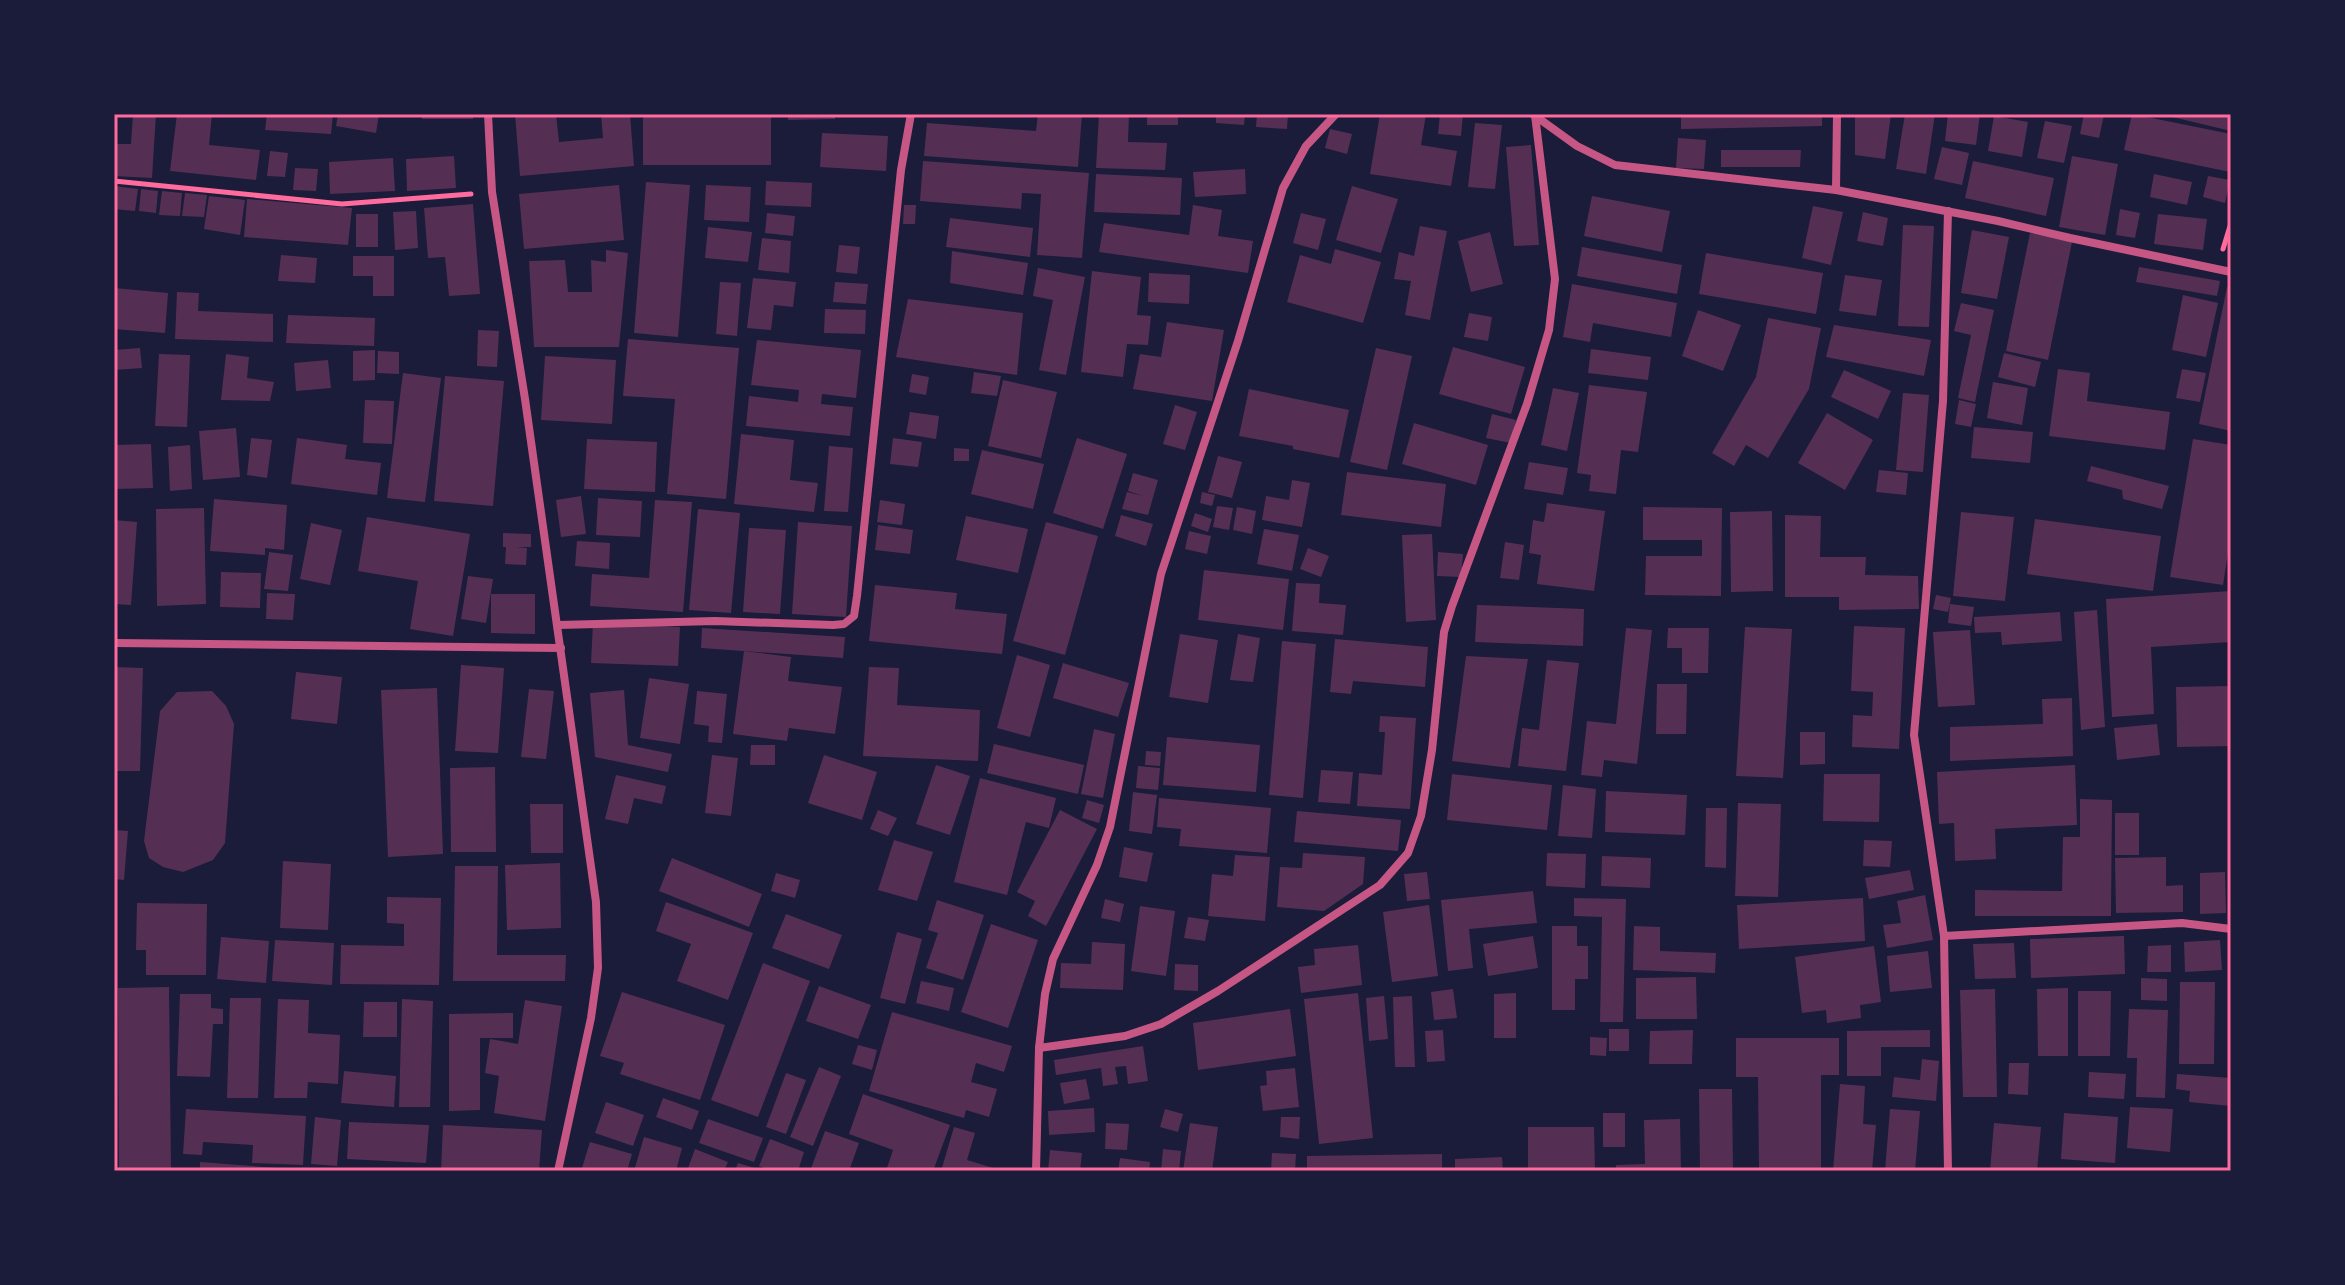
<svg xmlns="http://www.w3.org/2000/svg" width="2345" height="1285" font-family="Ubuntu,sans-serif">
<style>
.building{fill:#542f53}
.lines{fill:none;stroke-linecap:round;stroke-linejoin:round}
.path{stroke:#ff6b9d;stroke-width:5}
.minor{stroke:#c65784;stroke-width:8}
.neatline{fill:none;stroke:#ff6b9d;stroke-width:3}
</style>
<rect width="100%" height="100%" fill="#1b1b3a"/>
<!-- building -->
<g class="building">
<polygon points="133,114 156,114 152,178 114,176 114,144 131,144"/>
<polygon points="177,114 212,114 209,145 260,150 256,180 170,171"/>
<polygon points="267,114 333,114 331,134 265,130"/>
<polygon points="338,114 379,114 376,133 336,126"/>
<rect x="422" y="114" width="51" height="5"/>
<polygon points="515,114 556,114 559,142 603,138 601,114 630,114 634,166 520,176"/>
<rect x="643" y="114" width="128" height="51"/>
<polygon points="788,114 835,114 835,119 788,120"/>
<polygon points="1038,114 1082,114 1078,167 924,156 927,123 1036,131"/>
<polygon points="1099,114 1129,114 1128,142 1167,143 1165,170 1096,168"/>
<rect x="1147" y="114" width="31" height="11"/>
<polygon points="1216,114 1245,114 1244,125 1216,123"/>
<polygon points="1257,114 1288,114 1287,129 1256,127"/>
<polygon points="1380,114 1426,114 1421,145 1457,151 1451,186 1370,174"/>
<polygon points="1440,114 1463,114 1461,136 1438,134"/>
<polygon points="1681,114 1822,114 1822,126 1681,129"/>
<polygon points="1855,114 1891,114 1885,159 1855,155"/>
<polygon points="1905,114 1935,114 1926,174 1896,169"/>
<polygon points="1948,114 1980,114 1976,145 1945,141"/>
<polygon points="2084,114 2104,115 2099,138 2080,134"/>
<polygon points="2132,114 2231,134 2230,172 2124,150"/>
<polygon points="2165,114 2231,114 2231,131 2164,115"/>
<polygon points="1994,116 2028,122 2022,157 1988,151"/>
<polygon points="2045,121 2072,126 2064,163 2037,158"/>
<polygon points="1475,123 1502,125 1495,189 1468,187"/>
<polygon points="1330,129 1352,134 1347,154 1325,148"/>
<polygon points="822,133 888,136 886,171 820,167"/>
<polygon points="1678,138 1706,140 1704,169 1676,168"/>
<polygon points="1531,145 1539,245 1514,246 1506,147"/>
<polygon points="1942,147 1969,153 1962,185 1934,179"/>
<polygon points="1721,150 1801,150 1800,167 1721,167"/>
<polygon points="270,151 288,153 285,177 267,176"/>
<polygon points="454,156 456,188 407,191 406,159"/>
<polygon points="2072,156 2118,164 2105,235 2059,227"/>
<polygon points="393,158 395,191 330,194 329,162"/>
<polygon points="923,161 1089,173 1082,258 1037,255 1041,194 1022,193 1021,209 920,201"/>
<polygon points="1973,161 2054,178 2046,216 1965,198"/>
<polygon points="295,168 318,169 316,191 293,190"/>
<polygon points="1245,169 1246,194 1195,197 1193,172"/>
<polygon points="1096,174 1182,178 1180,215 1094,212"/>
<polygon points="2154,174 2192,182 2187,205 2150,197"/>
<polygon points="2208,176 2230,180 2225,203 2203,197"/>
<polygon points="766,181 812,183 811,207 765,205"/>
<polygon points="646,182 690,185 678,337 634,333"/>
<polygon points="619,185 624,240 524,249 519,194"/>
<polygon points="706,185 751,187 749,222 704,220"/>
<polygon points="114,186 138,189 135,211 114,209"/>
<polygon points="1352,186 1398,199 1381,253 1336,240"/>
<polygon points="141,189 158,191 156,213 139,211"/>
<polygon points="162,191 182,193 180,216 159,215"/>
<polygon points="185,193 207,195 204,217 182,216"/>
<polygon points="209,196 245,200 240,235 204,229"/>
<polygon points="1592,196 1670,211 1662,252 1584,236"/>
<polygon points="247,199 352,208 348,245 244,237"/>
<polygon points="473,204 480,294 449,296 445,257 428,258 424,208"/>
<polygon points="904,205 916,205 915,224 903,224"/>
<polygon points="1193,205 1222,210 1218,236 1253,241 1248,273 1099,252 1104,223 1189,235"/>
<polygon points="1813,206 1843,212 1831,265 1802,258"/>
<polygon points="2120,209 2140,213 2135,238 2116,235"/>
<polygon points="416,211 418,248 395,250 393,212"/>
<polygon points="1863,212 1888,218 1883,246 1857,241"/>
<polygon points="767,213 795,216 793,236 765,233"/>
<polygon points="1301,213 1326,219 1318,250 1293,243"/>
<rect x="356" y="214" width="22" height="33"/>
<polygon points="2158,214 2207,219 2203,250 2154,244"/>
<polygon points="950,218 1033,228 1030,257 946,247"/>
<polygon points="1903,225 1934,226 1929,327 1898,326"/>
<polygon points="1420,226 1447,231 1430,320 1405,315 1411,281 1394,279 1399,252 1414,256"/>
<polygon points="708,227 752,232 748,262 705,258"/>
<polygon points="1972,230 2009,237 1997,299 1961,293"/>
<polygon points="1490,232 1503,284 1471,292 1458,241"/>
<polygon points="2030,233 2072,242 2048,360 2006,351"/>
<polygon points="762,238 791,241 789,273 758,270"/>
<polygon points="839,245 860,247 857,274 836,272"/>
<polygon points="1582,247 1682,265 1677,294 1577,276"/>
<polygon points="1335,249 1381,262 1363,323 1287,302 1300,255 1331,264"/>
<polygon points="606,250 628,253 619,347 534,347 529,261 565,260 568,292 592,292 591,260 606,262"/>
<polygon points="952,251 1028,263 1023,295 950,283"/>
<polygon points="1706,253 1823,273 1816,314 1699,294"/>
<polygon points="281,255 317,258 315,283 278,281"/>
<polygon points="353,256 394,256 394,296 373,296 373,276 353,276"/>
<polygon points="2139,267 2220,281 2217,296 2136,282"/>
<polygon points="1038,268 1085,277 1066,375 1039,370 1053,300 1033,296"/>
<polygon points="1092,271 1141,277 1137,315 1151,316 1148,345 1127,344 1123,377 1081,372"/>
<polygon points="1149,273 1190,275 1189,304 1148,302"/>
<polygon points="1845,275 1882,280 1876,316 1839,311"/>
<polygon points="753,278 796,282 793,307 774,305 771,330 747,328"/>
<polygon points="720,282 741,283 737,336 716,334"/>
<polygon points="835,282 868,284 866,304 833,302"/>
<polygon points="1572,284 1677,303 1671,337 1593,323 1590,342 1563,337"/>
<polygon points="2227,287 2231,287 2231,431 2199,424"/>
<polygon points="114,288 168,293 165,333 114,329"/>
<polygon points="177,292 199,293 198,311 273,314 273,342 175,339"/>
<polygon points="2183,295 2218,303 2206,357 2172,350"/>
<polygon points="908,299 1023,313 1017,375 896,357"/>
<polygon points="1961,303 1994,310 1975,402 1958,398 1971,335 1954,331"/>
<polygon points="825,309 866,310 865,334 824,333"/>
<polygon points="1698,310 1741,325 1723,371 1682,356"/>
<polygon points="1469,313 1492,317 1488,341 1464,337"/>
<polygon points="288,315 375,318 374,346 286,343"/>
<polygon points="1768,318 1821,328 1809,389 1768,458 1746,445 1734,466 1712,453 1756,377"/>
<polygon points="1167,322 1224,330 1212,401 1133,389 1140,354 1161,357"/>
<polygon points="1834,325 1931,340 1924,376 1826,357"/>
<polygon points="478,330 499,331 497,367 477,366"/>
<polygon points="628,339 739,348 726,499 667,494 675,399 623,396"/>
<polygon points="757,340 861,350 856,398 822,394 821,404 853,407 850,436 746,426 749,396 798,402 799,390 751,385"/>
<polygon points="1453,347 1525,367 1511,414 1439,394"/>
<polygon points="140,348 142,368 114,370 114,350"/>
<polygon points="1376,348 1412,356 1387,470 1350,462"/>
<polygon points="1591,349 1651,357 1648,380 1588,373"/>
<polygon points="375,350 375,380 353,381 353,351"/>
<polygon points="378,351 399,352 399,374 377,373"/>
<polygon points="2004,353 2041,362 2035,387 1998,377"/>
<polygon points="159,354 190,355 187,427 155,426"/>
<polygon points="226,354 249,357 247,378 274,382 270,401 221,400"/>
<polygon points="545,356 616,360 612,424 541,420"/>
<polygon points="328,360 331,388 296,391 294,363"/>
<polygon points="2058,369 2090,373 2087,401 2170,412 2165,450 2049,436"/>
<polygon points="2182,369 2206,373 2200,402 2176,398"/>
<polygon points="1844,370 1891,391 1878,419 1831,397"/>
<polygon points="974,372 1001,376 997,396 971,393"/>
<polygon points="403,373 441,378 425,502 387,498"/>
<polygon points="912,374 929,377 926,395 909,392"/>
<polygon points="445,376 504,381 493,506 434,501"/>
<polygon points="1003,380 1057,392 1041,458 988,446"/>
<polygon points="1993,382 2028,388 2022,425 1987,418"/>
<polygon points="1589,385 1647,392 1638,452 1621,450 1616,494 1589,491 1591,475 1577,473"/>
<polygon points="1553,388 1579,393 1567,451 1541,445"/>
<polygon points="1249,389 1349,410 1339,458 1293,449 1293,446 1239,436"/>
<polygon points="1903,393 1929,395 1923,472 1896,470"/>
<polygon points="365,400 394,401 392,444 363,443"/>
<polygon points="1959,400 1976,404 1971,427 1955,424"/>
<polygon points="1175,405 1197,412 1185,450 1163,444"/>
<polygon points="910,412 939,416 936,439 906,434"/>
<polygon points="1827,413 1873,440 1845,490 1798,463"/>
<polygon points="1492,414 1516,420 1511,443 1486,438"/>
<polygon points="1414,423 1488,445 1476,485 1402,464"/>
<polygon points="1974,427 2033,432 2030,463 1971,458"/>
<polygon points="236,428 240,477 203,480 199,431"/>
<polygon points="741,434 794,440 790,480 818,483 814,512 734,504"/>
<polygon points="251,438 272,440 267,478 247,475"/>
<polygon points="297,438 347,445 345,459 381,463 377,495 291,484"/>
<polygon points="893,438 922,442 918,467 890,464"/>
<polygon points="1077,438 1127,454 1103,529 1053,513"/>
<polygon points="587,439 657,442 655,492 584,489"/>
<polygon points="2193,439 2231,445 2231,534 2223,585 2170,577"/>
<polygon points="151,444 153,488 115,489 114,445"/>
<polygon points="190,445 192,489 170,491 168,447"/>
<polygon points="829,446 853,448 848,512 824,511"/>
<polygon points="954,448 969,449 969,461 954,461"/>
<polygon points="982,450 1044,464 1033,509 971,494"/>
<polygon points="1218,456 1242,462 1232,498 1208,492"/>
<polygon points="1529,462 1568,468 1563,495 1524,489"/>
<polygon points="2091,466 2169,486 2162,509 2123,499 2122,490 2087,481"/>
<polygon points="1879,470 1908,473 1906,495 1876,492"/>
<polygon points="1347,472 1446,484 1441,527 1341,515"/>
<polygon points="1133,473 1158,480 1148,515 1122,509 1127,492 1143,496 1128,491"/>
<polygon points="1292,480 1310,483 1302,527 1262,520 1266,496 1289,500"/>
<polygon points="1202,492 1215,495 1212,506 1200,503"/>
<polygon points="581,496 586,534 561,537 556,500"/>
<polygon points="598,498 642,501 640,537 596,535"/>
<polygon points="214,499 287,505 284,550 265,548 265,555 210,551"/>
<polygon points="655,500 692,502 683,612 590,606 592,574 649,578"/>
<polygon points="880,500 905,504 902,525 877,522"/>
<polygon points="1547,503 1605,511 1594,591 1537,584 1541,555 1529,553 1533,520 1544,522"/>
<polygon points="1217,506 1233,508 1229,530 1213,527"/>
<polygon points="1237,507 1256,511 1252,534 1233,530"/>
<polygon points="1643,507 1722,508 1721,596 1645,595 1646,556 1702,556 1702,540 1643,540"/>
<polygon points="204,508 206,604 157,606 156,509"/>
<polygon points="698,509 740,513 731,613 689,610"/>
<polygon points="1772,511 1773,591 1731,592 1730,512"/>
<polygon points="1961,512 2014,517 2005,601 1953,596"/>
<polygon points="1195,513 1212,519 1208,532 1191,526"/>
<polygon points="1121,515 1153,524 1146,546 1115,536"/>
<polygon points="1785,515 1821,516 1820,557 1866,557 1865,575 1918,576 1919,609 1839,610 1839,597 1785,597"/>
<polygon points="966,516 1028,529 1018,573 956,560"/>
<polygon points="367,517 470,534 453,636 410,629 418,581 358,571"/>
<polygon points="2035,519 2161,536 2153,591 2027,574"/>
<polygon points="114,520 137,522 131,605 114,604"/>
<polygon points="798,522 852,526 846,617 792,614"/>
<polygon points="1046,522 1098,536 1065,655 1013,641"/>
<polygon points="311,523 342,530 330,585 300,579"/>
<polygon points="878,525 913,530 910,554 875,550"/>
<polygon points="749,528 786,530 780,614 743,612"/>
<polygon points="1264,529 1299,535 1292,571 1257,564"/>
<polygon points="1189,531 1211,536 1207,554 1185,549"/>
<polygon points="503,533 531,534 531,547 516,547 527,548 526,565 505,564 506,547 503,547"/>
<polygon points="1432,534 1436,620 1406,622 1402,535"/>
<polygon points="577,541 610,543 609,569 575,566"/>
<polygon points="1505,542 1524,545 1519,580 1500,578"/>
<polygon points="1308,548 1329,556 1321,577 1300,569"/>
<polygon points="269,552 293,555 288,591 264,589"/>
<polygon points="1438,552 1463,554 1461,577 1437,576"/>
<polygon points="1204,570 1289,579 1283,630 1198,620"/>
<polygon points="221,572 261,573 260,608 220,607"/>
<polygon points="468,576 493,579 486,623 461,619"/>
<polygon points="1296,583 1320,584 1319,603 1346,605 1343,635 1292,631"/>
<polygon points="875,585 957,593 955,609 1007,614 1002,654 869,641"/>
<polygon points="2231,591 2231,642 2151,647 2154,714 2112,717 2106,599"/>
<polygon points="267,593 295,594 293,620 266,619"/>
<polygon points="491,594 535,594 535,634 491,633"/>
<polygon points="1936,595 1951,598 1948,612 1933,609"/>
<polygon points="1950,604 1974,607 1971,626 1948,623"/>
<polygon points="1477,605 1584,609 1583,646 1475,642"/>
<polygon points="2097,610 2105,727 2081,730 2074,612"/>
<polygon points="2060,612 2062,641 2002,645 2001,632 1975,633 1974,617"/>
<polygon points="593,623 680,627 678,666 591,663"/>
<polygon points="1854,626 1905,628 1899,749 1852,747 1853,715 1872,716 1873,692 1851,691"/>
<polygon points="1745,627 1792,629 1783,778 1736,776"/>
<polygon points="702,628 845,637 843,658 701,648"/>
<polygon points="1626,628 1652,630 1637,764 1604,760 1602,777 1581,775 1587,721 1616,724"/>
<polygon points="1668,628 1709,628 1708,673 1682,673 1682,648 1667,648"/>
<polygon points="1970,630 1975,705 1938,707 1933,632"/>
<polygon points="1180,634 1218,640 1208,703 1169,697"/>
<polygon points="1238,634 1260,638 1253,682 1230,680"/>
<polygon points="1335,639 1428,647 1425,687 1353,681 1351,694 1330,692"/>
<polygon points="1282,641 1316,644 1303,798 1269,795"/>
<polygon points="744,651 791,657 788,681 842,687 835,734 789,728 787,741 733,734"/>
<polygon points="1017,655 1050,665 1030,737 997,728"/>
<polygon points="1466,656 1528,659 1510,768 1452,761"/>
<polygon points="1547,660 1579,663 1566,771 1518,766 1522,728 1539,730"/>
<polygon points="1063,663 1129,683 1118,717 1053,698"/>
<polygon points="461,665 504,668 498,753 455,751"/>
<polygon points="114,667 143,668 140,771 114,771"/>
<polygon points="869,667 899,668 897,705 980,710 978,761 863,756"/>
<polygon points="296,672 342,677 337,724 291,719"/>
<polygon points="649,678 689,684 680,744 640,738"/>
<polygon points="1657,684 1687,684 1686,734 1656,734"/>
<polygon points="2231,686 2231,746 2177,747 2176,687"/>
<polygon points="437,688 443,854 388,857 381,690"/>
<polygon points="529,689 554,691 546,759 521,757"/>
<polygon points="624,690 628,745 672,754 668,772 595,757 590,693"/>
<polygon points="212,691 226,706 234,724 225,843 213,860 183,872 163,867 149,858 144,841 160,711 177,692"/>
<polygon points="697,691 727,694 722,743 708,742 709,726 694,724"/>
<polygon points="2072,698 2073,756 1950,761 1950,727 2043,724 2042,699"/>
<polygon points="1380,716 1416,718 1410,809 1357,806 1359,773 1382,775 1385,732 1379,732"/>
<polygon points="2157,724 2160,755 2117,760 2114,728"/>
<polygon points="1094,729 1115,734 1103,798 1081,794"/>
<polygon points="1800,732 1825,732 1825,764 1800,765"/>
<polygon points="1167,737 1260,745 1256,792 1163,785"/>
<polygon points="994,744 1084,765 1078,794 987,773"/>
<polygon points="751,745 775,745 775,765 750,765"/>
<polygon points="1146,751 1161,752 1160,766 1145,765"/>
<polygon points="712,755 738,758 731,816 705,813"/>
<polygon points="824,755 877,772 862,820 808,803"/>
<polygon points="936,765 970,776 950,835 916,824"/>
<polygon points="2075,765 2077,825 1995,829 1996,859 1955,861 1954,823 1939,824 1937,772"/>
<polygon points="1138,766 1160,768 1158,790 1136,788"/>
<polygon points="495,767 496,852 451,852 450,768"/>
<polygon points="1321,770 1353,772 1350,804 1318,802"/>
<polygon points="1452,774 1552,785 1547,830 1447,820"/>
<polygon points="1824,774 1880,774 1879,822 1823,821"/>
<polygon points="616,775 666,786 662,804 634,798 628,824 605,819"/>
<polygon points="980,778 1056,798 1049,828 1026,822 1007,895 954,882"/>
<polygon points="1563,785 1596,789 1592,838 1558,836"/>
<polygon points="1606,791 1687,795 1685,835 1605,832"/>
<polygon points="1133,792 1157,795 1152,834 1129,831"/>
<polygon points="1159,798 1271,808 1267,853 1179,846 1181,829 1157,827"/>
<polygon points="2080,799 2112,800 2111,916 1975,916 1975,890 2062,891 2063,837 2080,837"/>
<polygon points="1087,800 1104,805 1099,823 1082,818"/>
<polygon points="1738,803 1781,804 1778,897 1735,896"/>
<polygon points="530,804 563,804 563,853 531,853"/>
<polygon points="1706,808 1727,808 1726,868 1705,867"/>
<polygon points="878,810 897,818 888,836 870,829"/>
<polygon points="1060,810 1097,829 1046,926 1028,916 1035,901 1017,892"/>
<polygon points="1297,811 1401,820 1398,851 1294,842"/>
<rect x="2115" y="813" width="24" height="42"/>
<polygon points="114,830 128,831 124,880 114,879"/>
<polygon points="894,840 933,852 917,901 878,890"/>
<polygon points="1864,840 1892,841 1890,867 1863,866"/>
<polygon points="1124,847 1153,853 1147,882 1119,877"/>
<polygon points="1303,853 1365,857 1363,884 1324,911 1277,907 1280,867 1302,868"/>
<polygon points="1547,853 1586,854 1585,888 1546,886"/>
<polygon points="1235,855 1270,857 1265,921 1208,916 1212,874 1233,876"/>
<polygon points="1602,856 1651,858 1650,888 1601,886"/>
<polygon points="2166,857 2166,886 2183,885 2183,912 2116,913 2115,858"/>
<polygon points="672,858 762,894 749,927 659,891"/>
<polygon points="283,861 331,864 328,930 280,928"/>
<polygon points="560,863 561,928 507,930 505,865"/>
<polygon points="455,866 498,866 497,955 566,955 565,981 453,981"/>
<polygon points="1910,870 1914,890 1869,899 1865,878"/>
<polygon points="1427,872 1430,899 1407,901 1404,874"/>
<polygon points="2225,872 2226,913 2200,914 2200,873"/>
<polygon points="776,873 800,880 795,898 771,891"/>
<polygon points="1533,891 1537,923 1469,929 1473,968 1448,971 1441,900"/>
<polygon points="1925,895 1933,940 1887,948 1883,925 1901,923 1897,901"/>
<polygon points="387,897 441,898 439,985 340,984 341,945 404,946 404,924 387,923"/>
<polygon points="1574,898 1626,899 1623,1022 1600,1022 1602,917 1574,916"/>
<polygon points="1863,898 1865,941 1739,949 1737,905"/>
<polygon points="1105,899 1124,904 1120,922 1101,918"/>
<polygon points="937,900 984,915 963,980 926,968 938,933 928,930"/>
<polygon points="666,902 753,933 728,1000 677,981 691,944 656,931"/>
<polygon points="137,903 207,904 206,975 146,975 146,950 136,950"/>
<polygon points="1429,905 1438,976 1392,982 1383,912"/>
<polygon points="1140,906 1175,911 1166,976 1131,971"/>
<polygon points="786,914 842,935 829,969 772,948"/>
<polygon points="1188,917 1209,920 1205,941 1184,938"/>
<polygon points="991,924 1038,940 1008,1028 961,1012"/>
<polygon points="1552,926 1577,926 1577,946 1588,946 1588,979 1575,979 1575,1010 1552,1010"/>
<polygon points="1634,926 1660,927 1660,951 1716,953 1715,973 1633,970"/>
<polygon points="897,932 922,939 905,1004 880,998"/>
<polygon points="1533,936 1538,968 1488,976 1483,944"/>
<polygon points="2124,936 2125,974 2031,978 2030,939"/>
<polygon points="221,937 269,941 266,983 217,979"/>
<polygon points="275,940 334,943 332,985 272,981"/>
<polygon points="2220,940 2222,970 2185,972 2184,942"/>
<polygon points="1092,942 1125,944 1123,990 1060,988 1061,963 1091,964"/>
<polygon points="2014,943 2016,978 1975,979 1973,944"/>
<polygon points="1358,945 1362,985 1301,993 1298,967 1315,965 1314,949"/>
<polygon points="2171,945 2171,972 2147,972 2148,946"/>
<polygon points="1874,946 1881,1002 1860,1005 1861,1018 1827,1023 1826,1010 1802,1013 1795,957"/>
<polygon points="1928,951 1932,988 1890,992 1887,956"/>
<polygon points="763,963 810,981 758,1117 711,1100"/>
<polygon points="1175,964 1198,965 1198,991 1174,990"/>
<polygon points="1696,977 1697,1019 1636,1019 1636,978"/>
<polygon points="2141,978 2167,979 2167,1001 2141,1000"/>
<polygon points="921,981 954,988 949,1011 916,1003"/>
<polygon points="2180,982 2215,982 2214,1064 2179,1064"/>
<polygon points="819,986 871,1005 858,1039 806,1021"/>
<polygon points="169,987 171,1171 119,1171 118,988"/>
<polygon points="2068,988 2068,1056 2038,1056 2037,989"/>
<polygon points="1453,989 1457,1018 1434,1020 1431,992"/>
<polygon points="1995,989 1997,1097 1963,1097 1960,990"/>
<polygon points="2078,991 2111,991 2110,1056 2078,1056"/>
<polygon points="622,992 725,1025 700,1100 620,1074 624,1063 600,1056"/>
<polygon points="1358,993 1373,1138 1319,1144 1304,999"/>
<polygon points="1516,993 1516,1038 1494,1038 1494,994"/>
<polygon points="180,994 211,994 211,1008 223,1009 223,1024 213,1024 210,1077 177,1076"/>
<polygon points="1384,996 1388,1039 1369,1041 1366,998"/>
<polygon points="1412,996 1415,1067 1395,1067 1393,997"/>
<polygon points="230,998 261,998 258,1098 227,1098"/>
<polygon points="278,999 309,1000 308,1033 340,1035 338,1084 308,1082 307,1098 274,1098"/>
<polygon points="402,999 433,1001 430,1107 399,1107"/>
<polygon points="525,1000 562,1006 545,1121 494,1113 499,1076 485,1073 490,1039 518,1044"/>
<polygon points="364,1002 397,1002 397,1037 363,1037"/>
<polygon points="1290,1009 1296,1056 1198,1070 1193,1023"/>
<polygon points="2129,1009 2168,1010 2165,1098 2136,1097 2137,1058 2127,1058"/>
<polygon points="892,1012 1012,1046 1004,1072 976,1063 971,1082 997,1089 989,1117 966,1110 964,1118 869,1091"/>
<polygon points="513,1013 513,1038 480,1038 480,1110 449,1111 449,1014"/>
<rect x="1609" y="1029" width="20" height="22"/>
<polygon points="1443,1030 1445,1061 1427,1062 1425,1031"/>
<polygon points="1693,1030 1692,1064 1649,1064 1650,1031"/>
<polygon points="1930,1030 1930,1047 1881,1047 1881,1076 1847,1076 1847,1031"/>
<polygon points="1590,1037 1607,1038 1606,1056 1590,1055"/>
<polygon points="1736,1038 1839,1038 1839,1075 1821,1075 1821,1171 1759,1171 1758,1077 1736,1077"/>
<polygon points="858,1045 877,1050 872,1070 852,1064"/>
<polygon points="1143,1046 1148,1081 1128,1084 1126,1066 1115,1067 1118,1084 1103,1086 1101,1068 1056,1075 1054,1060"/>
<polygon points="1922,1059 1939,1061 1936,1101 1892,1097 1894,1077 1920,1080"/>
<polygon points="2009,1063 2029,1063 2028,1095 2008,1094"/>
<polygon points="819,1067 841,1076 813,1146 790,1137"/>
<polygon points="1295,1068 1299,1107 1263,1111 1260,1086 1267,1085 1266,1071"/>
<polygon points="344,1071 396,1076 394,1107 341,1103"/>
<polygon points="2089,1072 2126,1074 2124,1099 2088,1097"/>
<polygon points="786,1073 806,1080 786,1134 766,1127"/>
<polygon points="2177,1074 2231,1078 2231,1106 2189,1102 2190,1091 2176,1089"/>
<polygon points="1086,1079 1090,1099 1064,1104 1060,1083"/>
<polygon points="1840,1084 1865,1086 1863,1124 1876,1125 1872,1171 1833,1171"/>
<polygon points="1699,1089 1732,1089 1733,1171 1700,1171"/>
<polygon points="863,1094 950,1125 933,1171 886,1171 893,1150 849,1134"/>
<polygon points="663,1098 699,1111 692,1130 656,1117"/>
<polygon points="606,1102 644,1115 633,1146 595,1133"/>
<polygon points="2130,1107 2173,1109 2170,1152 2127,1148"/>
<polygon points="1094,1108 1095,1132 1049,1135 1048,1111"/>
<polygon points="186,1109 306,1116 303,1165 252,1163 253,1145 203,1142 202,1155 183,1154"/>
<polygon points="1165,1109 1183,1114 1178,1132 1160,1127"/>
<polygon points="1890,1109 1920,1111 1915,1171 1885,1171"/>
<rect x="1603" y="1113" width="22" height="34"/>
<polygon points="2064,1113 2118,1117 2115,1163 2061,1159"/>
<polygon points="315,1117 341,1120 337,1166 311,1164"/>
<polygon points="1281,1117 1300,1117 1299,1139 1280,1137"/>
<polygon points="708,1119 763,1138 754,1162 699,1143"/>
<polygon points="1680,1119 1681,1171 1616,1171 1616,1165 1645,1164 1644,1120"/>
<polygon points="349,1122 429,1125 426,1163 347,1159"/>
<polygon points="1106,1123 1129,1124 1127,1150 1105,1149"/>
<polygon points="1190,1123 1218,1127 1212,1171 1183,1171"/>
<polygon points="1994,1123 2041,1127 2037,1171 1990,1171"/>
<polygon points="443,1125 542,1130 539,1171 441,1171"/>
<polygon points="954,1127 975,1133 967,1160 1003,1171 941,1171"/>
<polygon points="1528,1127 1594,1127 1595,1171 1528,1171"/>
<polygon points="825,1131 859,1143 849,1171 810,1171"/>
<polygon points="644,1137 682,1148 676,1171 634,1171"/>
<polygon points="770,1139 804,1152 798,1171 771,1171 759,1166"/>
<polygon points="590,1142 632,1154 627,1171 581,1171"/>
<polygon points="695,1149 728,1162 724,1171 687,1171"/>
<polygon points="1163,1149 1181,1151 1179,1171 1161,1171"/>
<polygon points="1050,1150 1082,1153 1080,1171 1048,1171"/>
<polygon points="1272,1153 1296,1154 1295,1171 1271,1171"/>
<polygon points="1442,1154 1442,1171 1307,1171 1307,1156"/>
<polygon points="1502,1157 1503,1171 1455,1171 1455,1159"/>
<polygon points="1120,1158 1150,1162 1149,1171 1118,1171"/>
<polygon points="200,1162 291,1169 291,1171 200,1171"/>
<polygon points="738,1163 761,1170 760,1171 735,1171"/>
</g>
<g class="lines">
<!-- path -->
<g class="path">
<polyline points="114,181 342,204 471,194"/>
<polyline points="2223,249 2231,223"/>
</g>
<!-- minor -->
<g class="minor">
<polyline points="488,114 492,192 525,399 596,902 598,968 591,1018 558,1171"/>
<polyline points="1534,115 1577,146 1615,165 1836,190 1998,221 2070,238 2231,272"/>
<polyline points="1836,190 1837,114"/>
<polyline points="558,625 715,621 833,625 844,624 854,616 857,596 901,170 911,114"/>
<polyline points="114,643 561,648"/>
<polyline points="1944,936 2182,923 2231,929"/>
<polyline points="1039,1048 1125,1036 1161,1024 1218,991 1380,885 1408,853 1421,816 1432,750 1444,632 1452,606 1527,404 1549,330 1555,279 1535,115"/>
<polyline points="1036,1171 1039,1048 1045,994 1053,959 1097,865 1110,827 1161,574 1238,341 1283,188 1306,146 1336,114"/>
<polyline points="1948,1171 1944,936 1914,735 1943,401 1948,211"/>
</g>
</g>
<!-- border -->
<rect width="2345" height="1285" fill="none" stroke="#1b1b3a" stroke-width="232"/>
<rect x="116" y="116" width="2113" height="1053" class="neatline"/>
</svg>
